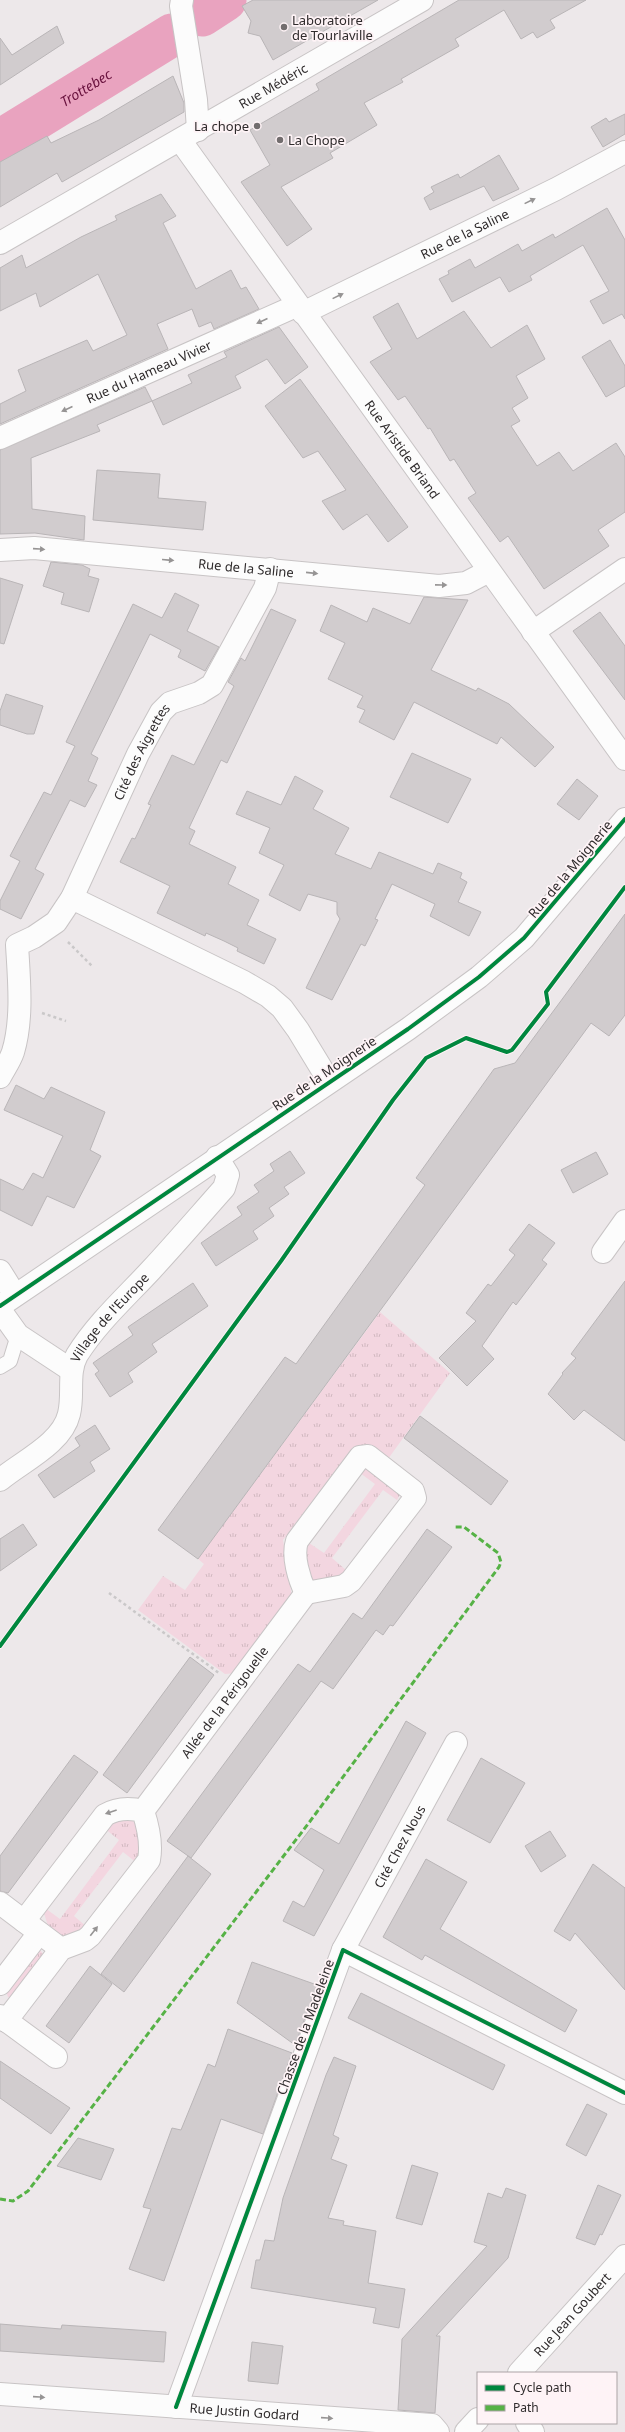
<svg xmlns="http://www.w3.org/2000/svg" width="625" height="2432" font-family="'Noto Sans',sans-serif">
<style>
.grass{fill:url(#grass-tufts)}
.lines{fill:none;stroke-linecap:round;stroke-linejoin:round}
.river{stroke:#e9a3bf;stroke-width:43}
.building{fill:#d1ccce;stroke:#b9b5b7}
.lane-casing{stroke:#c8c4c5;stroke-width:16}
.street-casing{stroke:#c8c4c5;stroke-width:24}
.secondary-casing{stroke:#c8c4c5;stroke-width:24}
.path{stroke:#cac8c9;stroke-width:2.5;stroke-dasharray:3 3;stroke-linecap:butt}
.lane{stroke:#fcfcfc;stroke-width:14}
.street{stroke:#fcfcfc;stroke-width:22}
.secondary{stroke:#fcfcfc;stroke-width:22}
.quiet{stroke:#56b246;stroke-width:3;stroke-dasharray:6 3;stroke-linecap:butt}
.cycleway-casing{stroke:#fef3f6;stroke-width:6}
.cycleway{stroke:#00873e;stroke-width:4}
.oneway{fill:#969494}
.poi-dot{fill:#726d6e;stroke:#fef3f6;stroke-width:1.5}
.labels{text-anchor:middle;stroke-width:3.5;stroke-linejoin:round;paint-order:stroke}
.poi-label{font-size:13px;fill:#2f2b2c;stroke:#fef3f6;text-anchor:start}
.street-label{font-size:13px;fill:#2f2b2c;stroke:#fef3f6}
.water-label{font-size:14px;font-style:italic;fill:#67103c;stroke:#fef3f6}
</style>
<defs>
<pattern id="grass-tufts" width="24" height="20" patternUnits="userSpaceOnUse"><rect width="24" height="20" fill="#f3d6e0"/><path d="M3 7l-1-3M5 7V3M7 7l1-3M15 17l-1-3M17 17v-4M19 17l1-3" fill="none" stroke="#d1b8c0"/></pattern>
</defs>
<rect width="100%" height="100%" fill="#ede8ea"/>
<!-- grass -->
<g class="grass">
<polygon points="380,1312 450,1373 388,1459 368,1444 353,1447 283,1540 292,1598 235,1673 225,1674 138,1610 163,1576 185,1590 204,1564 198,1559"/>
<polygon points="364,1469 372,1470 400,1494 397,1500 383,1490 332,1558 346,1570 340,1577 316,1584 307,1577 303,1551 309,1543 324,1553 375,1484 360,1473"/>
<polygon points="129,1818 138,1826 144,1853 137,1863 123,1852 74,1916 87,1927 63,1938 48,1926 43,1910 45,1908 60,1919 119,1840 104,1828 109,1821"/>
<polygon points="40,1950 44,1955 10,1998 8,1997 6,1991"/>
</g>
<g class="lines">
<!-- river -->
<g class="river">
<polyline points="202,15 225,0"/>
<path id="s1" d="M0 141 172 35"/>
</g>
</g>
<!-- building -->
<g class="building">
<polygon points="253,0 378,0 273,60 260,36 248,33 251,21 242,6"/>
<polygon points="459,0 586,0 550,20 555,28 537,38 533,32 521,39 504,10 455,39 459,46 401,79 403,82 364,103 377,125 330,153 333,158 281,187 312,229 287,246 241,182 270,165 250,130 319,90 316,84"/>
<polygon points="57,26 64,43 0,85 0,38 12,55"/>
<polygon points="173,76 184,103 184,112 62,182 57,173 0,207 0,162 47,136 51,143 99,120"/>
<polygon points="625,114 625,134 603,147 591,127 606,118 609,122"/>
<polygon points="499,155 519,189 493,201 484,186 430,210 424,198 434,192 431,187 458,174 460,178"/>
<polygon points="161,194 176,216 163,223 196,289 231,270 241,289 246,287 259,309 214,329 211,322 199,327 192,309 157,324 168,349 0,424 0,404 26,391 18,370 87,340 93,351 127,335 98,274 40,307 36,293 0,311 0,268 22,255 26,268 81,237 117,220 115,216"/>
<polygon points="607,208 625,240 625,319 622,314 603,324 590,301 609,291 583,245 530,276 532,280 509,292 500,277 452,302 439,279 449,274 448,271 470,259 475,268 518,244 522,251 553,234 555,238"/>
<polygon points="398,303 417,339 464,311 491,348 527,325 545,359 516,376 528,398 512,408 520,421 511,426 537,466 559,452 573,471 616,443 625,457 625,512 598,530 609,546 544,589 508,536 500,542 468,498 476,493 454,459 450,461 430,428 428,429 405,396 398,400 370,362 392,349 373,317"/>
<polygon points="279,327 308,367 285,384 267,359 235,376 241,388 163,425 152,401 192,383 188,375 227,357 224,352"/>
<polygon points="610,340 625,366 625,386 606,397 582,357"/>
<polygon points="300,379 408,527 388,542 367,514 343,530 322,501 346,490 318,451 303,458 265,406"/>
<polygon points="145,387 152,401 97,425 100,431 31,458 32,509 85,516 84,540 35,533 0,534 0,450"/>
<polygon points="97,470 160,474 158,498 206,502 203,530 93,520"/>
<polygon points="51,562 82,565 90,569 88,576 99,579 89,612 61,604 64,593 43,586"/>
<polygon points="0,578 23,585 4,644 0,643"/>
<polygon points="175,593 199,605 187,631 219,647 205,671 178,657 181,650 150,634 91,754 98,758 88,781 97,785 85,807 70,800 35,869 44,874 21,919 0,909 0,901 20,861 10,856 44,792 51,795 75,746 66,742 133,604 162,618"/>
<polygon points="424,597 468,600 431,670 476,691 478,688 509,704 554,747 535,767 501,737 497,744 414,702 394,740 359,722 365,710 357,707 363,696 328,679 345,643 320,631 331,605 367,622 373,608 410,624"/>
<polygon points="271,609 296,620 227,763 221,760 189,828 195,831 189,844 236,867 228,884 259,900 247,925 276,939 264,964 237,951 238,948 224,941 206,933 205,936 157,913 170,886 120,862 132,838 135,839 151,805 148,804 172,755 194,765 234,686 228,682 241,658 245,661"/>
<polygon points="600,612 625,646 625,700 573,631"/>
<polygon points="6,694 43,706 34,734 27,734 0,725 0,711"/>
<polygon points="412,753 471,779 448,823 390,797"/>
<polygon points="295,776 323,791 313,809 349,828 335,854 371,869 379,852 433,874 438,863 462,873 460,878 467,882 458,902 481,912 469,936 430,916 435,904 392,884 375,919 378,920 365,946 361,944 332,1000 306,988 340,919 337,914 337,902 308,894 300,911 269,895 284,865 259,853 270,828 236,814 247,791 281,805"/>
<polygon points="577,779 598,796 579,820 557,804"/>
<polygon points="625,914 625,1015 609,1036 591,1023 198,1559 158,1530 285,1357 296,1364 425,1185 416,1178 494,1069 515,1063"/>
<polygon points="16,1085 44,1099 51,1087 105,1112 90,1150 101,1156 74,1208 47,1196 32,1226 0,1210 0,1179 23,1190 33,1173 43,1178 63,1136 4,1110"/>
<polygon points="290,1151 305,1173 284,1187 289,1194 269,1208 274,1216 253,1231 258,1239 216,1266 201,1243 242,1215 237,1207 259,1192 254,1185 274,1171 270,1164"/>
<polygon points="596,1152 608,1174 573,1193 561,1170"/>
<polygon points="529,1224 555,1243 542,1260 547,1264 516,1305 513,1302 482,1346 494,1359 467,1386 439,1358 476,1321 466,1313 488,1284 491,1286 515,1255 509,1250"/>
<polygon points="625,1281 625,1441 584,1410 574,1420 548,1394 563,1374 562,1373 576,1358 571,1354"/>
<polygon points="193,1283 208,1306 152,1344 157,1352 128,1373 133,1382 110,1397 95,1374 99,1371 93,1363 133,1335 128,1327"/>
<polygon points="420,1416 508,1481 491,1505 404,1438"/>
<polygon points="95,1425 110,1449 90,1462 95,1471 54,1498 38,1475 80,1446 75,1438"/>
<polygon points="23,1524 37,1545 0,1571 0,1539"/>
<polygon points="427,1529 452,1547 393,1626 390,1625 383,1635 376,1630 333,1689 321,1681 191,1858 167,1841 298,1664 310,1672 353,1613 362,1619"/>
<polygon points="190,1657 214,1675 127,1793 103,1775"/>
<polygon points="406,1721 426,1733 314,1936 283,1921 293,1901 304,1907 324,1870 294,1850 311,1828 339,1844"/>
<polygon points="74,1755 98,1772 8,1893 0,1891 0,1856"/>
<polygon points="481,1758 525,1783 490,1843 447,1820"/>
<polygon points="550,1831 566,1856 541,1872 525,1846"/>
<polygon points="188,1856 211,1874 124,1992 101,1974"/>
<polygon points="426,1859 467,1882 440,1929 577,2010 565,2032 425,1955 422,1960 383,1937"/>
<polygon points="593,1864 625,1888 625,1990 575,1933 570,1941 554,1931"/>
<polygon points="252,1962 317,1985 295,2045 237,2003"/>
<polygon points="90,1966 112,1984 69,2043 46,2026"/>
<polygon points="361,1993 505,2065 493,2090 348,2018"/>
<polygon points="228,2029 292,2053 263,2134 221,2119 164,2281 129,2269 151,2209 143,2207 172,2128 181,2130 208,2064 215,2067"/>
<polygon points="334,2057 356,2066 333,2135 339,2138 331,2159 347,2165 328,2218 344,2221 343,2225 376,2231 368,2283 405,2289 399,2328 373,2323 376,2308 251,2288 256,2260 260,2260 265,2240 274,2241 283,2198 326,2075"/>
<polygon points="0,2061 70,2108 51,2134 0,2098"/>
<polygon points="587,2104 607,2114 586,2156 566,2145"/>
<polygon points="78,2138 114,2149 101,2180 57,2166"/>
<polygon points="412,2165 438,2173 422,2225 396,2218"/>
<polygon points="598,2185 621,2195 602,2235 600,2234 595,2245 576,2238"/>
<polygon points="506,2188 526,2195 508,2258 436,2336 440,2336 435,2413 398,2410 402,2339 487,2246 474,2242 488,2193 502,2198"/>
<polygon points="0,2324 61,2329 62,2325 166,2332 164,2362 0,2351"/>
<polygon points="252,2342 283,2346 278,2384 248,2381"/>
</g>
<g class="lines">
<defs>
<polyline id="lane" points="0,1367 10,1361 18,1335"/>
<g id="street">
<polyline points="182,0 181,6 196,100 198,130"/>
<path id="s2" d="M303 313 556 189 625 152"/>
<path id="s3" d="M0 438 298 305"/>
<path id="s4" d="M0 550 34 548 439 586 466 583 489 571"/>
<polyline points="533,632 625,569"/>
<polyline points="72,898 244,982 268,996 282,1008 298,1030 329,1081"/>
<path id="s5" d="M0 1077C4 1069 10 1061 13 1052 23 1019 19 979 17 945L34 937 56 922 72 898 138 754 161 712 170 703 199 693 212 685 265 588 270 569"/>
<polyline points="603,1252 625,1221"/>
<polyline points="0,1271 15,1295"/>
<polyline points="0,1306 408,1029 479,977 524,938 625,819"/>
<polyline points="0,1310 18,1335 71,1370"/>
<path d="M368 1456 413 1491 415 1498 351 1581 344 1586 306 1593C299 1579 292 1556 297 1541L360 1457Z"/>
<path id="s6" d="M0 1480C21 1462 62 1444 69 1414 74 1394 67 1373 77 1355 97 1323 126 1297 151 1270 176 1243 200 1215 224 1188L228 1175 217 1157"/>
<path id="s7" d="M143 1811 306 1593"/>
<polyline points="0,1903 61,1949"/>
<path id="s8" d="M343 1950 456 1743"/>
<polyline points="0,1984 39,1933"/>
<polyline points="0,2016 56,2057"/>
<path d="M6 2021 61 1949 85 1940 90 1936 149 1860C152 1844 148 1826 143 1811 131 1808 117 1808 105 1815L24 1921"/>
<polyline points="176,2407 343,1950 625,2093"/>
<polyline points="527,2423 533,2432"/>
</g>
<g id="secondary">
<path id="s9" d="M180 140 625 759"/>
<path id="s10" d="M0 243 422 0"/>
<path id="s11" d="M519 2373 625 2256"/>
<path id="s12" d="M0 2394 432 2425 438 2432"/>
<polyline points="466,2432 478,2419"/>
</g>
</defs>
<!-- lane casing -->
<use href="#lane" class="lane-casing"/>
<!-- street casing -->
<use href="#street" class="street-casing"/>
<!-- secondary casing -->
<use href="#secondary" class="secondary-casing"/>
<!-- path -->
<g class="path">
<polyline points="68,942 93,967"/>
<polyline points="42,1013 66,1021"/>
<polyline points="109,1593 219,1673"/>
</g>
<!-- lane -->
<use href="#lane" class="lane"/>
<!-- street -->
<use href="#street" class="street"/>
<!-- secondary -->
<use href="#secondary" class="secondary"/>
<!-- quiet -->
<polyline class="quiet" points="0,2199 13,2201 28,2191 308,1824 499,1567 501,1562 498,1553 464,1527 455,1527"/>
<defs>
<g id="cycleway">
<polyline points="0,1306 408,1029 479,977 524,938 625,819"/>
<polyline points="0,1646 281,1261 393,1100 426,1058 466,1038 507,1052 512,1050 548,1004 546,992 625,887"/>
<polyline points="176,2407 343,1950 625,2093"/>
</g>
</defs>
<!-- cycleway casing -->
<use href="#cycleway" class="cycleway-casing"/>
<!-- cycleway -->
<use href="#cycleway" class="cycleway"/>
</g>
<!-- one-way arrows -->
<defs><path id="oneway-solid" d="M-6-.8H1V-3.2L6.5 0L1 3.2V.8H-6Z"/></defs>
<g class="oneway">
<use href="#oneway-solid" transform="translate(530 201) rotate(-26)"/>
<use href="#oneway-solid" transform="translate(338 296) rotate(-26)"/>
<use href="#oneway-solid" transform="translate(262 321) rotate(156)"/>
<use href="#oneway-solid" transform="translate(67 409) rotate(156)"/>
<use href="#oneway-solid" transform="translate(39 549) rotate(4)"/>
<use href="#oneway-solid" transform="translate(168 560) rotate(5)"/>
<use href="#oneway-solid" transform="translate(312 573) rotate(6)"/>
<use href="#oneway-solid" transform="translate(441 585) rotate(1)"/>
<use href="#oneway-solid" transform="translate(111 1812) rotate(161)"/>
<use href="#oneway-solid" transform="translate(94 1931) rotate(-52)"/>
<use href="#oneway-solid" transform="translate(39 2397) rotate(4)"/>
<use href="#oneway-solid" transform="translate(327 2418) rotate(4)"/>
</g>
<!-- markers -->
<g class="poi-dot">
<circle cx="284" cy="27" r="4"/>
<circle cx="257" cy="126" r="4"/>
<circle cx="280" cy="140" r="4"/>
</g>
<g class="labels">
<!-- poi labels -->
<g class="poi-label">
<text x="292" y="25">Laboratoire<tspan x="292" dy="15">de Tourlaville</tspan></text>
<text x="249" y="131" text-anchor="end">La chope</text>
<text x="288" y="145">La Chope</text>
</g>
<!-- street labels -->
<g class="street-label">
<text dy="5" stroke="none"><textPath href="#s10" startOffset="315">Rue Médéric</textPath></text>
<text dy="5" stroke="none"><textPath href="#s2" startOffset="180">Rue de la Saline</textPath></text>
<text dy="5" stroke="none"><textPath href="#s3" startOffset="163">Rue du Hameau Vivier</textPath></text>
<text dy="5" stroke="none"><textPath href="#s9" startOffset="381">Rue Aristide Briand</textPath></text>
<text dy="5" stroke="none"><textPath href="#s4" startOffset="247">Rue de la Saline</textPath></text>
<text dy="5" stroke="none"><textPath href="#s5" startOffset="372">Cité des Aigrettes</textPath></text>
<text transform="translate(570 869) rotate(-50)" y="5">Rue de la Moignerie</text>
<text transform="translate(324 1073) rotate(-34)" y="5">Rue de la Moignerie</text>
<text dy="5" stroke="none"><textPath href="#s6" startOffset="207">Village de l'Europe</textPath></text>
<text dy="5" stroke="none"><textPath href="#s7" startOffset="136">Allée de la Périgouelle</textPath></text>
<text dy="5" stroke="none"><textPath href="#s8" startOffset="118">Cité Chez Nous</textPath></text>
<text transform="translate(305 2027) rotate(-70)" y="5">Chasse de la Madeleine</text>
<text dy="5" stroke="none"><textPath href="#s11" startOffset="79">Rue Jean Goubert</textPath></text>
<text dy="5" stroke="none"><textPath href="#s12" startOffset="245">Rue Justin Godard</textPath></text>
</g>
<!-- water labels -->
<g class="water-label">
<text dy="5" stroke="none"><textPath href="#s1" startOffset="101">Trottebec</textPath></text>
</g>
</g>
<!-- legend -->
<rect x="477" y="2372" width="140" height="52" fill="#fef3f6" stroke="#aba3a5"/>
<rect x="485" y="2385" width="20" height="6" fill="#00873e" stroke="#aba3a5"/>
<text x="513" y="2392" font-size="12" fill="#2f2b2c">Cycle path</text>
<rect x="485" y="2405" width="20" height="6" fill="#56b246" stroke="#aba3a5"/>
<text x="513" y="2412" font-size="12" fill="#2f2b2c">Path</text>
</svg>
